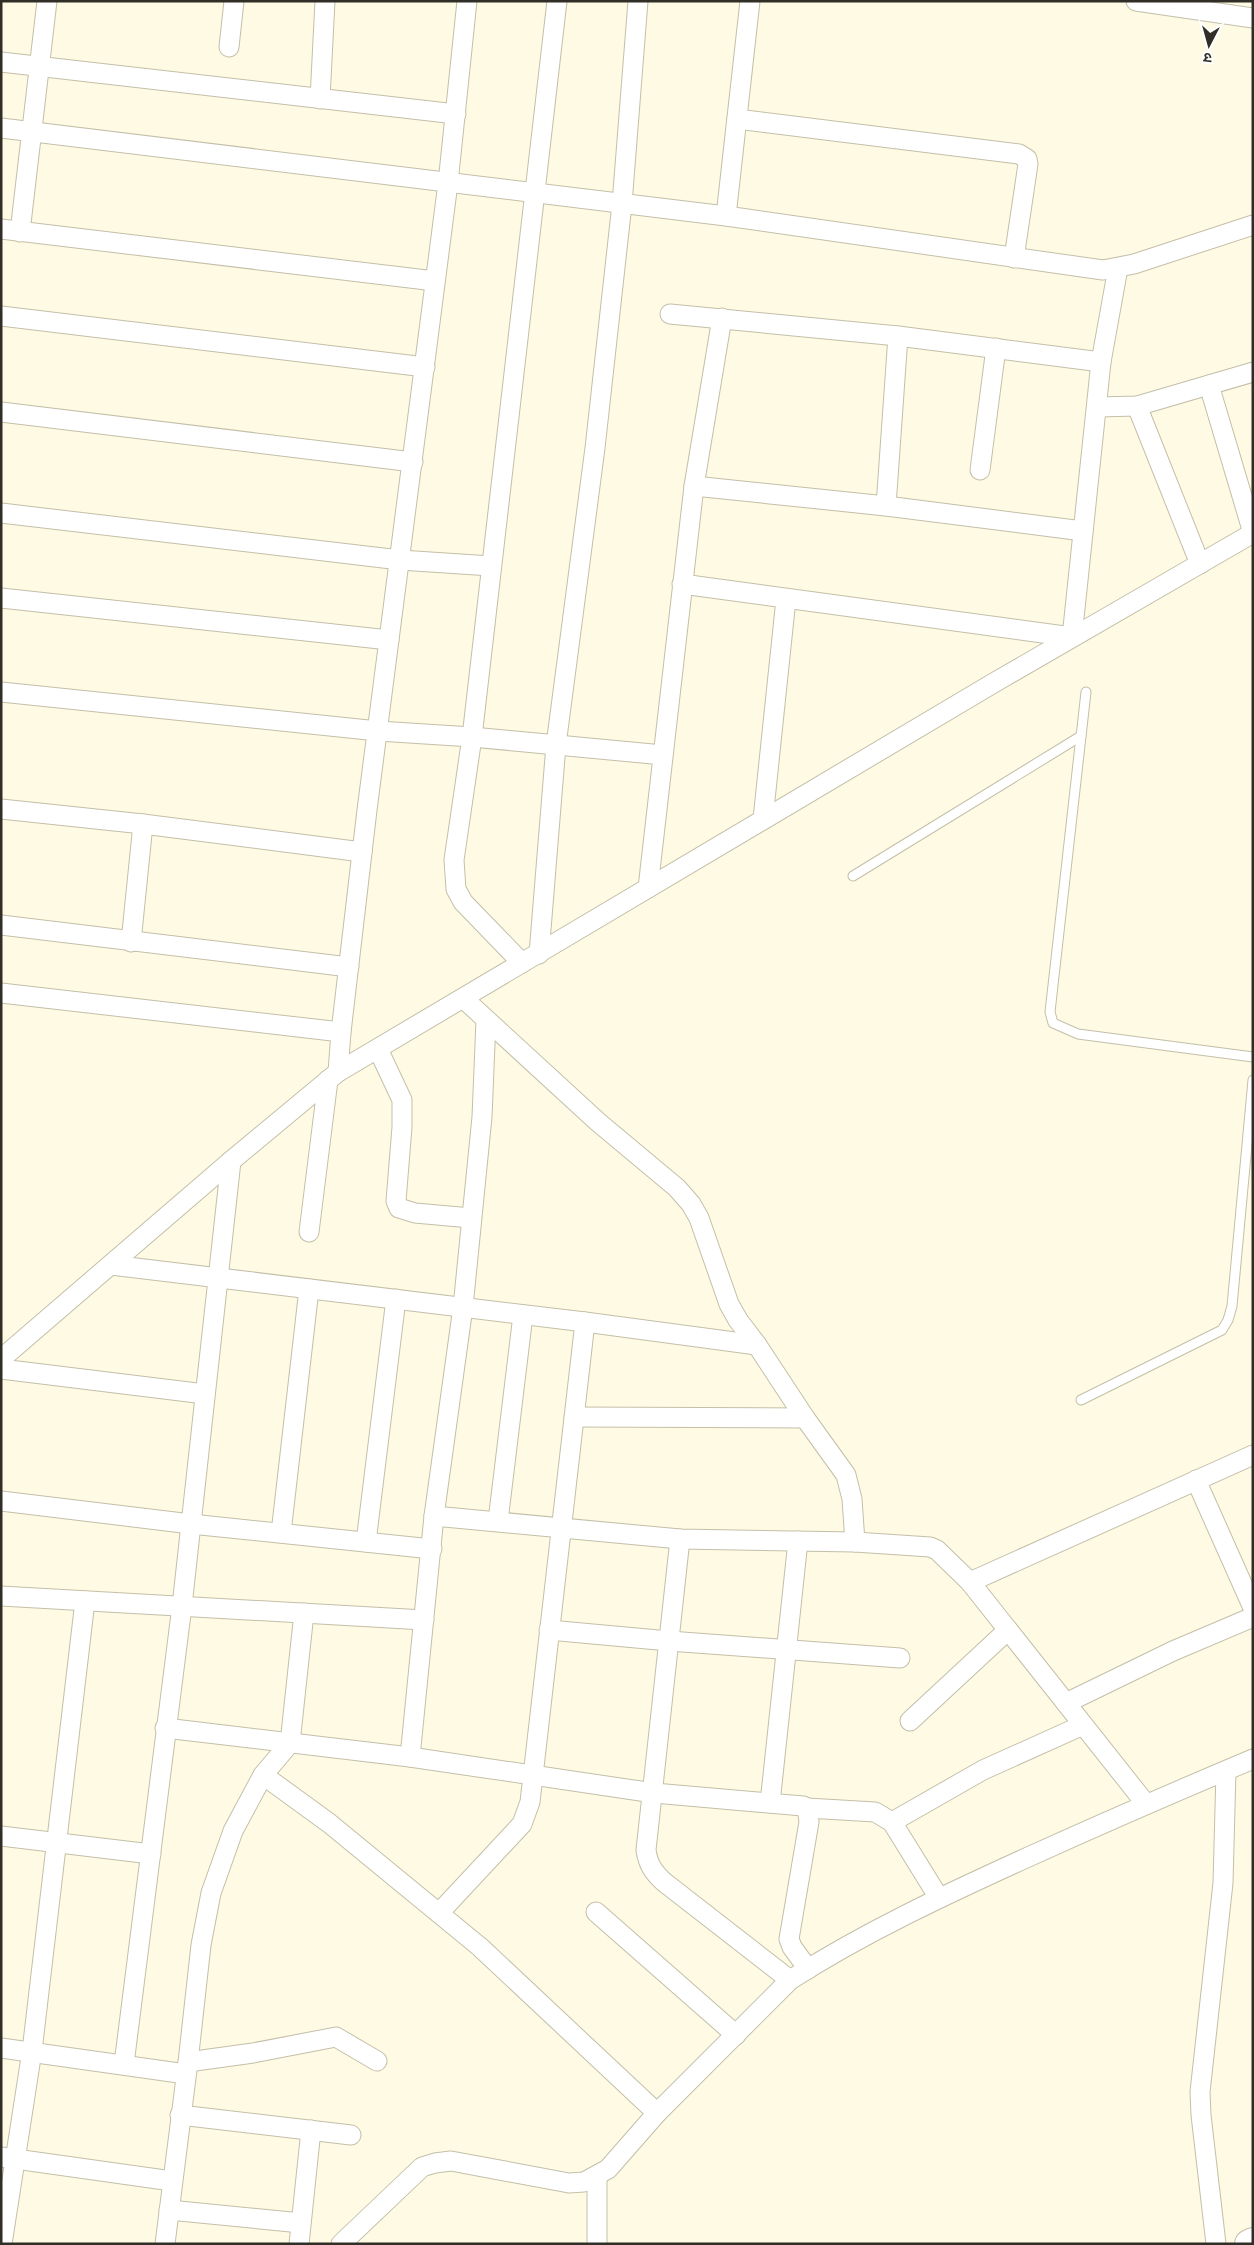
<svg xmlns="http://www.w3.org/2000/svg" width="1254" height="2245" font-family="'Source Sans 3','Noto Sans Devanagari',sans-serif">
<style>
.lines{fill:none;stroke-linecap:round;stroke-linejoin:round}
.lane-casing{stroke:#c3bfa9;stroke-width:11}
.street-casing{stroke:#c3bfa9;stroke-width:21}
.primary-casing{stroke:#c3bfa9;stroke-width:30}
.lane{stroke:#fff;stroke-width:9}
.street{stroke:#fff;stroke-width:19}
.primary{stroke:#fff;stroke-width:28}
</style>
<rect width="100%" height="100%" fill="#fefae3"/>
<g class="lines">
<defs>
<g id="lane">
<polyline points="1086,692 1050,1012 1053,1023 1078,1034 1253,1057"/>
<polyline points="853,876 1081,736"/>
<polyline points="1081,1400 1222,1330 1228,1320 1232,1306 1253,1080"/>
</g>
<g id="street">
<polyline points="1136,1 1253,18"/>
<polyline points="229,47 234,1"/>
<polyline points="1,62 456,114"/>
<polyline points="320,99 325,1"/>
<polyline points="737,119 1019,154 1027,159 1028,164 1014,258"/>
<polyline points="1,128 726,216 1103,270 1134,264 1253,225"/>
<polyline points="726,216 750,1"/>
<polyline points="1,229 435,281"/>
<polyline points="20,232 47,1"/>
<polyline points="670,314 898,336 1101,362"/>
<polyline points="1,316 425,367"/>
<polyline points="1209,385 1253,533"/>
<polyline points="1137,406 1200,564"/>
<polyline points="1097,407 1137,406 1253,372"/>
<polyline points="1,412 413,462"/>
<polyline points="980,470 996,348"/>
<polyline points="694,486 886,506 1083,531"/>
<polyline points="886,506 898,336"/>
<polyline points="1,513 400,560 491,566"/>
<polyline points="682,584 1072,637 1101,362 1118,268"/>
<polyline points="1,598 389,640"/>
<polyline points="1,692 378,731 472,737 663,755"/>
<polyline points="1,809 143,824 362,852"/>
<polyline points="763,819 786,599"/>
<polyline points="648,888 694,486 722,318"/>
<polyline points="1,925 349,967"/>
<polyline points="131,942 143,824"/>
<polyline points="539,954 556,745 595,448 622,204 638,1"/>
<polyline points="522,963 463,902 456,889 454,860 472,737 557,1"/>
<polyline points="1,993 341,1032"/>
<polyline points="464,999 598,1122 677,1188 691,1204 699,1218 729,1304 738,1320 757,1345 805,1418 846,1475 852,1499 855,1542"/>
<polyline points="378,1049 402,1100 402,1127 396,1201 399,1208 415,1213 471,1218"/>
<polyline points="338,1072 341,1032 367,810 448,183 467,1"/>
<polyline points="309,1232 328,1080"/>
<polyline points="111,1265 585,1322 757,1345"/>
<polyline points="1,1359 231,1161 338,1072 997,681 1253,533"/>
<polyline points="1,1369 205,1394"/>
<polyline points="574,1417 805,1418"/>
<polyline points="1196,1480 1253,1608"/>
<polyline points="1,1501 191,1524 432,1549"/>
<polyline points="434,1516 680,1539 855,1542 930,1547 937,1550 970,1582 1146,1804"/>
<polyline points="498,1521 523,1315"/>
<polyline points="281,1533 309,1289"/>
<path d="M680 1539 646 1850C648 1864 653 1872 664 1882L790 1980"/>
<polyline points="366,1542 396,1299"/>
<polyline points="970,1582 1253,1455"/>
<polyline points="1,1596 424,1620"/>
<polyline points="549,1630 669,1641 900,1658"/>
<polyline points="1066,1703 1173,1651 1253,1617"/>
<polyline points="910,1721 1008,1630"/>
<polyline points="165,1728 410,1757 654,1793 803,1806 807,1808 809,1822 789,1939 792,1947 808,1969"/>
<polyline points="410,1757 434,1516 463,1307 482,1117 486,1020"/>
<polyline points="263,1775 329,1823 480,1947 657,2113"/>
<polyline points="770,1803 798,1541"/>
<polyline points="807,1808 875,1812 892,1822 939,1898"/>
<polyline points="892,1822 983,1770 1083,1725"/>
<polyline points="1,1836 151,1854"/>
<polyline points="596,1912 736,2035"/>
<polyline points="439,1913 522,1824 530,1802 585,1322"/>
<polyline points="1,2048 186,2074"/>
<polyline points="188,2062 253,2053 336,2037 377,2061"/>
<polyline points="124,2064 182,1606 231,1161"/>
<polyline points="180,2115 351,2135"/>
<polyline points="1,2157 172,2181"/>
<polyline points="597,2176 597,2244"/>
<polyline points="169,2210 301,2223"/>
<polyline points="2,2244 32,2051 85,1601"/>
<polyline points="165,2244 188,2062 201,1945 211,1893 233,1831 263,1775 290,1743 304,1613"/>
<polyline points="299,2244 311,2130"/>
<path d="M341 2244 422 2167 435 2163 451 2161 569 2183 584 2182 608 2169 657 2113 790 1980C865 1932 945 1895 1026 1858 1101 1824 1177 1791 1253 1759"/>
<polyline points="1216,2244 1201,2115 1200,2092 1223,1883 1226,1771"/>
</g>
<polyline id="primary" points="1249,2244 1253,2242"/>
</defs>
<!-- lane casing -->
<use href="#lane" class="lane-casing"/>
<!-- street casing -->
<use href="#street" class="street-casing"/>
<!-- primary casing -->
<use href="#primary" class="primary-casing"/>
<!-- lane -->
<use href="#lane" class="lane"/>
<!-- street -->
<use href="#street" class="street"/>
<!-- primary -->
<use href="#primary" class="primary"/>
</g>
<!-- border -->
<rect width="1254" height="2245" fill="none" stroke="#302e26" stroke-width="5"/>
<!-- north arrow -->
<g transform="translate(1209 45) rotate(186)" stroke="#ffffff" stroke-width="4" paint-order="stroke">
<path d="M0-4L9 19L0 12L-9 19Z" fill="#302e26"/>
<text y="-8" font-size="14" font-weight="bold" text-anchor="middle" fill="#302e26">उ</text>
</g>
</svg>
